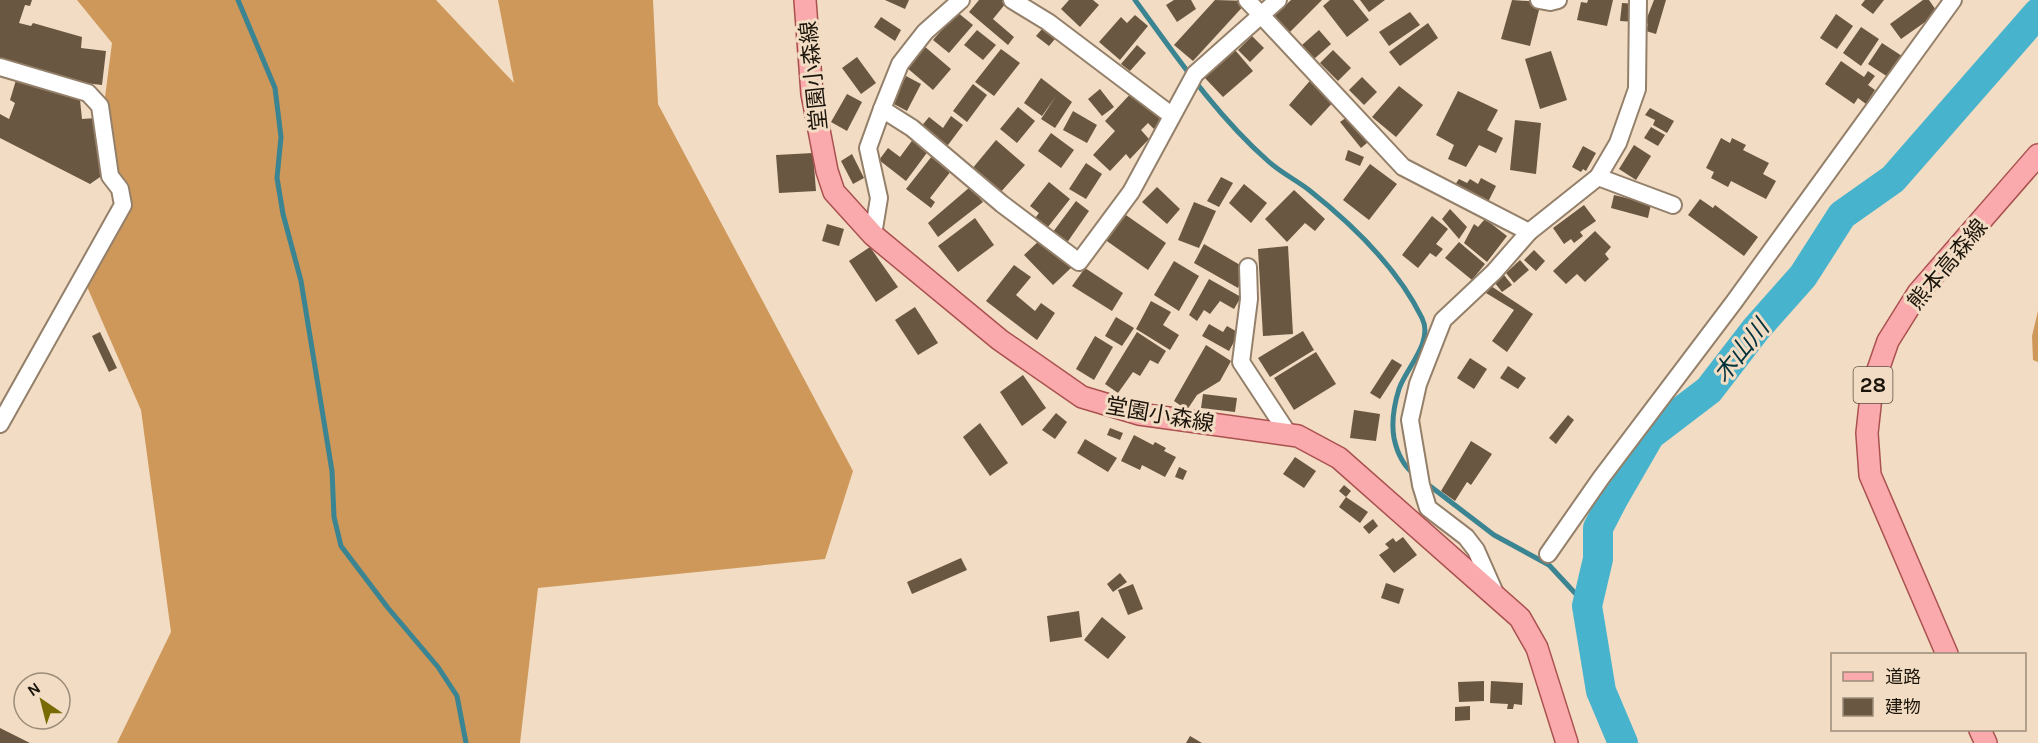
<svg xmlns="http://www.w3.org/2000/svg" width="2038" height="743" font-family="Karla,'Noto Sans JP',sans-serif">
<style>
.forest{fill:#cd9859}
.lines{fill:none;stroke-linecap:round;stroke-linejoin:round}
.stream{stroke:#3b8492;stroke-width:5}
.river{stroke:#48b3cc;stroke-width:30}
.building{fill:#6a5742}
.minor-casing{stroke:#94806a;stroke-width:20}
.major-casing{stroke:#aa5150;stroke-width:24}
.minor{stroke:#fff;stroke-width:16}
.major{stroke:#faaaac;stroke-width:21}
.labels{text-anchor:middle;stroke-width:6;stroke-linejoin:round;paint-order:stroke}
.shield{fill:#f2dcc3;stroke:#5c5143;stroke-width:1.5}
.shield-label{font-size:21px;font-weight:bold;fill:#1c150c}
.street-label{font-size:22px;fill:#1c150c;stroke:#f2dcc3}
.water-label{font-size:24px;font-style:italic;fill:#00313b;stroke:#f2dcc3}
</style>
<rect width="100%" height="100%" fill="#f2dcc3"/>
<!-- forest -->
<g class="forest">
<polygon points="77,0 436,0 514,83 498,0 653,0 658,104 853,471 825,559 538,588 520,743 117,743 171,632 141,410 85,282 131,208 114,175 104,105 112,43"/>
<polygon points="2038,311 2038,362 2033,360 2032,336"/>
</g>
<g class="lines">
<!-- stream -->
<g class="stream">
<polyline points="238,0 275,88 281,137 277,178 283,214 301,281 332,471 334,517 341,546 388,608 438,667 457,696 466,743"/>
<path d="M1135 0C1176 56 1216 115 1268 161 1280 172 1296 180 1309 190 1352 224 1398 269 1422 318 1434 342 1406 368 1399 389 1394 405 1391 421 1394 438 1397 453 1403 466 1416 476"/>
<polyline points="1426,483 1494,535 1549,565 1587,606"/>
</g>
<!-- river -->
<polyline class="river" points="1623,743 1601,691 1587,606 1598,559 1598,528 1613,499 1650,435 1709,390 1756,329 1803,276 1842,215 1893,179 2038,13"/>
</g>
<!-- building -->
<g class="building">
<polygon points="0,0 32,0 30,6 25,5 19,23 31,26 33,23 82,37 81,48 106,51 102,85 75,82 0,62"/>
<polygon points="885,0 909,0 905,9"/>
<polygon points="979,0 1002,0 1006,3 993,19 1014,37 1008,45 969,12"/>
<polygon points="1069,0 1093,0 1099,5 1080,27 1061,9"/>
<polygon points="1174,0 1191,0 1196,9 1177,22 1166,5"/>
<polygon points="1215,0 1248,1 1193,61 1174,45"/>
<polygon points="1291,0 1322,0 1285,37 1269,21"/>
<polygon points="1330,0 1353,0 1369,20 1347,37 1323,6"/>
<polygon points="1360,0 1385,0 1369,12"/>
<polygon points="1512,0 1541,2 1530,46 1501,39"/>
<polygon points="1588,0 1613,0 1607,26 1577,20 1581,2 1587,3"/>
<polygon points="1654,0 1666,0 1656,34 1646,31 1648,24 1645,23"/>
<polygon points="1865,0 1884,0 1873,14 1861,5"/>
<polygon points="1923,0 1929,0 1938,13 1901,39 1890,24"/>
<polygon points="1622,3 1637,4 1638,22 1620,21"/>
<polygon points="957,12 973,25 949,53 933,40"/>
<polygon points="1410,12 1420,25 1389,46 1379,32"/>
<polygon points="1836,14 1853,26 1837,49 1820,38"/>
<polygon points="1135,15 1148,26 1120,60 1099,42 1121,17 1127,23"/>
<polygon points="881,17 901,30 895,41 874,27"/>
<polygon points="1047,23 1060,33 1049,46 1036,36"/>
<polygon points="1428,23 1438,38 1400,66 1389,52"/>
<polygon points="1861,27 1879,39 1861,66 1843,53"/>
<polygon points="977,30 996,45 983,60 964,45"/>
<polygon points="1319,30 1331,44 1314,59 1302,45"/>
<polygon points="1252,36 1264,48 1250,62 1238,50"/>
<polygon points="1882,43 1902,56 1888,77 1868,64"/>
<polygon points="1137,45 1146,53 1130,71 1121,64"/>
<polygon points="924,46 951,69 933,90 906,67"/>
<polygon points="1001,49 1020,63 994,96 975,82"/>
<polygon points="1235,50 1253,71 1223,97 1204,77"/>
<polygon points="1333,50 1351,68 1338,81 1320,63"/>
<polygon points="1551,51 1567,100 1540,109 1525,59"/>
<polygon points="857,57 876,83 861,94 842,68"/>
<polygon points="1841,61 1864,77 1868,71 1875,76 1868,85 1875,90 1866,104 1858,98 1854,104 1825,84"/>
<polygon points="906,76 921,84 907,111 892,103"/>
<polygon points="1314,76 1337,98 1311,126 1289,105"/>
<polygon points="1362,77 1377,92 1364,105 1349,90"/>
<polygon points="1041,78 1072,102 1055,128 1041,119 1056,96 1042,116 1024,103"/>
<polygon points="16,80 80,100 82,119 96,118 103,175 90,184 0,138 0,114 9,119 15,103 10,100"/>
<polygon points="973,84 987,95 967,122 953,111"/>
<polygon points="1399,86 1423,105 1396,137 1372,117"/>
<polygon points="1136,88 1167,117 1154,129 1148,123 1141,130 1149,139 1130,159 1126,154 1110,171 1093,155 1115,131 1105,121"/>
<polygon points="1100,89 1114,107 1102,116 1088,99"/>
<polygon points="1458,91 1498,110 1487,130 1503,138 1496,153 1479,145 1466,167 1448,159 1454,145 1436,135"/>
<polygon points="847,94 862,102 847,131 831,122"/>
<polygon points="1018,107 1035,121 1017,143 1000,129"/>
<polygon points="1650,108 1674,121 1667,133 1653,125 1655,120 1645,115"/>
<polygon points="1073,111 1097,125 1087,143 1063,130"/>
<polygon points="1353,113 1374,137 1361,148 1340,122"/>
<polygon points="951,116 963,125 945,149 920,128 929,117 943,128"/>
<polygon points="1515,120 1541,123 1536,174 1510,170"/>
<polygon points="1651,127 1665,135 1658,146 1644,138"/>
<polygon points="1051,133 1074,150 1061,168 1038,151"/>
<polygon points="914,138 929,150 906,181 879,160 888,148 900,157"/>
<polygon points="1721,138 1730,143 1732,138 1746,145 1743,150 1769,163 1763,174 1776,181 1766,199 1731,181 1728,187 1711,178 1714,172 1706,168"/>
<polygon points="996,140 1025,165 999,194 972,169"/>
<polygon points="1634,145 1651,156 1636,180 1619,169"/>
<polygon points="1583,146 1596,153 1586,171 1583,169 1581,172 1572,167"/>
<polygon points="1348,150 1364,157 1360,166 1345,160"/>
<polygon points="813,153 816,191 779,193 776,155"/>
<polygon points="852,154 864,178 853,184 841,161"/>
<polygon points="932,156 951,171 930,198 935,202 931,208 906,189"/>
<polygon points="1086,163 1102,174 1086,199 1069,189"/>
<polygon points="1370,164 1397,184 1369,220 1343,200"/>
<polygon points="1221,177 1233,183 1219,207 1207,201"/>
<polygon points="1481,178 1496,186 1487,204 1452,189 1459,179 1467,183 1470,179 1478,184"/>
<polygon points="1049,182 1070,199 1044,232 1032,222 1039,213 1030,206"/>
<polygon points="1244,184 1267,203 1251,223 1229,203"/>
<polygon points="970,187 983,202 938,237 928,223"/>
<polygon points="1157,187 1180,209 1167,224 1142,202"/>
<polygon points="1294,190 1325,219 1315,231 1305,223 1287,242 1265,219"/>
<polygon points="1614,195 1651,204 1648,218 1611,208"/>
<polygon points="1700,199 1713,208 1715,205 1758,237 1744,256 1688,215"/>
<polygon points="1076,201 1089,211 1064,247 1050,236"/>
<polygon points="1194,202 1216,211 1199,248 1178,240"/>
<polygon points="1584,205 1596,221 1580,232 1583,236 1574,243 1571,239 1564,244 1553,228"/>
<polygon points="1450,209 1467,227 1459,239 1442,219"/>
<polygon points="1123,213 1166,243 1148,270 1104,239"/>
<polygon points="1432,216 1448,229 1436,244 1443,249 1436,257 1430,253 1418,268 1402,255"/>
<polygon points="975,218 994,245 958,272 938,246"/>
<polygon points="1485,219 1507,236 1487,262 1464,243 1474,224 1478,227"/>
<polygon points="827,224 844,229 839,246 822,241"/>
<polygon points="1595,231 1611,247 1605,254 1609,259 1585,282 1577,274 1566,284 1553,271"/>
<polygon points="1042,238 1071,268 1053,285 1024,255"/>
<polygon points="1459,242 1485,264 1472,280 1445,258"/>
<polygon points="1204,244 1247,269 1238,288 1194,263"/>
<polygon points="1288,246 1293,334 1263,336 1258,249"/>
<polygon points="870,247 898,287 876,302 849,261"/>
<polygon points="1534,250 1545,261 1536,271 1524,260"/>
<polygon points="1520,260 1529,270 1514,283 1506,273"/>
<polygon points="1174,261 1199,276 1179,311 1154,295"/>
<polygon points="1014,265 1031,277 1016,295 1035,311 1041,303 1055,313 1037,340 986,301"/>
<polygon points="1085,268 1123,293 1112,311 1072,286"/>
<polygon points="1504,275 1512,285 1502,292 1495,283"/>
<polygon points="1209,279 1241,297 1234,309 1220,301 1210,314 1204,310 1197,321 1189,315"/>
<polygon points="1491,286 1533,314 1507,352 1492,341 1514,310 1486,293"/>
<polygon points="1151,301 1171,312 1163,325 1179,335 1170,350 1136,329"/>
<polygon points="915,307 938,343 918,355 895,320"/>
<polygon points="1116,317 1134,328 1122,346 1105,336"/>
<polygon points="1209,324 1223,332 1227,326 1239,333 1229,351 1202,336"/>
<polygon points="1303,331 1314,350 1270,377 1258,358"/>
<polygon points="100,332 117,368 109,372 92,336"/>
<polygon points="1137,332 1166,351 1158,364 1150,360 1140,376 1133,372 1118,393 1105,384"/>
<polygon points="1095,336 1113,347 1094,380 1076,369"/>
<polygon points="1206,345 1231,361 1220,381 1197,395 1187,410 1174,401"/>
<polygon points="1316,352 1336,384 1294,410 1274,378"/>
<polygon points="1470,358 1487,369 1474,389 1457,378"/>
<polygon points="1392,359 1402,365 1380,399 1370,393"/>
<polygon points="1508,366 1526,378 1518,389 1500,378"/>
<polygon points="1023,375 1046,408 1022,426 1000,392"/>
<polygon points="1203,394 1237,398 1235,412 1201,408"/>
<polygon points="1354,410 1380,414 1376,441 1350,438"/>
<polygon points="1056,413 1067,422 1055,439 1042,430"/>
<polygon points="1568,415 1574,420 1556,444 1549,438"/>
<polygon points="980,423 1008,463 990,476 963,437"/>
<polygon points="1110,428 1123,433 1120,440 1107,435"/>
<polygon points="1134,435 1153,445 1155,442 1166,448 1164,451 1176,457 1165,477 1142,465 1140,470 1121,461"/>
<polygon points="1085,439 1117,458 1108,472 1077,453"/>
<polygon points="1471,441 1492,454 1471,485 1467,482 1455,501 1441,491"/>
<polygon points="1295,457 1316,471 1304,488 1283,474"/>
<polygon points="1179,467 1187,471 1183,480 1175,477"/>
<polygon points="1344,485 1351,491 1346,497 1339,491"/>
<polygon points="1346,497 1368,512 1360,523 1339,507"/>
<polygon points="1373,519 1378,526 1369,534 1363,527"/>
<polygon points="1403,537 1417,555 1394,573 1379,555 1389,548 1385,544 1393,538 1396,542"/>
<polygon points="961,558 967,570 912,594 907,582"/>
<polygon points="1120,573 1127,582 1113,592 1107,584"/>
<polygon points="1386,583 1404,589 1399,604 1381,598"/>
<polygon points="1133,584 1143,609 1128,615 1118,590"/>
<polygon points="1079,611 1082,637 1050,642 1047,616"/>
<polygon points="1102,617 1126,637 1108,659 1084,640"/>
<polygon points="1484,681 1484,701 1459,702 1458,682"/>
<polygon points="1491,681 1523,683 1522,705 1514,704 1513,709 1507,709 1508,704 1490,703"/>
<polygon points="1470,706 1470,720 1455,721 1455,707"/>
<polygon points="0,728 30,743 0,743"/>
<polygon points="1190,736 1202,743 1186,743"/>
</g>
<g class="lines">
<defs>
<g id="minor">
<polyline points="1012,0 1048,22 1171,115"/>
<polyline points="1247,0 1403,167 1529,232"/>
<polyline points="1539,0 1550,2 1558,0"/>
<polyline points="0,67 88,93 100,106 110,176 120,189 123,205 0,424"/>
<polyline points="882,109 912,128 1002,204 1079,262 1131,192 1195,74 1278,0"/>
<polyline points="1598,177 1673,205"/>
<polyline points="873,235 879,198 868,148 882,109 900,64 925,32 961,0"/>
<polyline points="1248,267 1249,299 1241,362 1289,435"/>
<polyline points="1548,554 1601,478 1734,302 1953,0"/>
<polyline points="1495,593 1476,550 1466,537 1428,508 1421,485 1410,420 1418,384 1443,320 1494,272 1529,232 1598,177 1618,143 1637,89 1638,0"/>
</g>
<g id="major">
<polyline points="805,0 812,94 827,171 834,192 873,235 1000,340 1082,397 1139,414 1298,436 1339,458 1520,618 1537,648 1567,743"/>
<polyline points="1947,654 1870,475 1867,433 1872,387 1888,341 1918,293 2038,155"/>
<polyline points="1980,730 1986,743"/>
</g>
</defs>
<!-- minor casing -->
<use href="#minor" class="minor-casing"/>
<!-- major casing -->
<use href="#major" class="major-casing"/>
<!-- minor -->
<use href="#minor" class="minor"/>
<!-- major -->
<use href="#major" class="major"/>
</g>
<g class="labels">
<!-- shield labels -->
<rect class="shield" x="1853.5" y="367" width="39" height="36" rx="4.5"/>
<g class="shield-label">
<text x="1873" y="392">28</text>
</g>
<!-- street labels -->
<g class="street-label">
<text transform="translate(813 76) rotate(-96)" y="8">堂園小森線</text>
<text transform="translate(1947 264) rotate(-50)" y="8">熊本高森線</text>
<text transform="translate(1160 414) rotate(10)" y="8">堂園小森線</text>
</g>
<!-- water labels -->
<g class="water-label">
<text transform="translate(1741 351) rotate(-51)" y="8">木山川</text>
</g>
</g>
<!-- legend -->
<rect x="1831" y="653" width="195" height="78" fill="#f2dcc3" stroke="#9c8c7a" stroke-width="1.5"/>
<rect x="1843" y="672" width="30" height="9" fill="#faaaac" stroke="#9c8c7a" stroke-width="1.5"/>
<text x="1885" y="683" font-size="18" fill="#1c150c">道路</text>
<rect x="1843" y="698" width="30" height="18" fill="#6a5742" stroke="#9c8c7a" stroke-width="1.5"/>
<text x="1885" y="713" font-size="18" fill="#1c150c">建物</text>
<!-- north arrow -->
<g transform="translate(42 701) rotate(325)"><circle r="28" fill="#f2dcc3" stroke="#9c8c7a" stroke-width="1.5"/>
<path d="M0-4.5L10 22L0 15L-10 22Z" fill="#796b03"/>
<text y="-9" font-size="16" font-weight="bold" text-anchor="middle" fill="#1c150c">N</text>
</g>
</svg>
